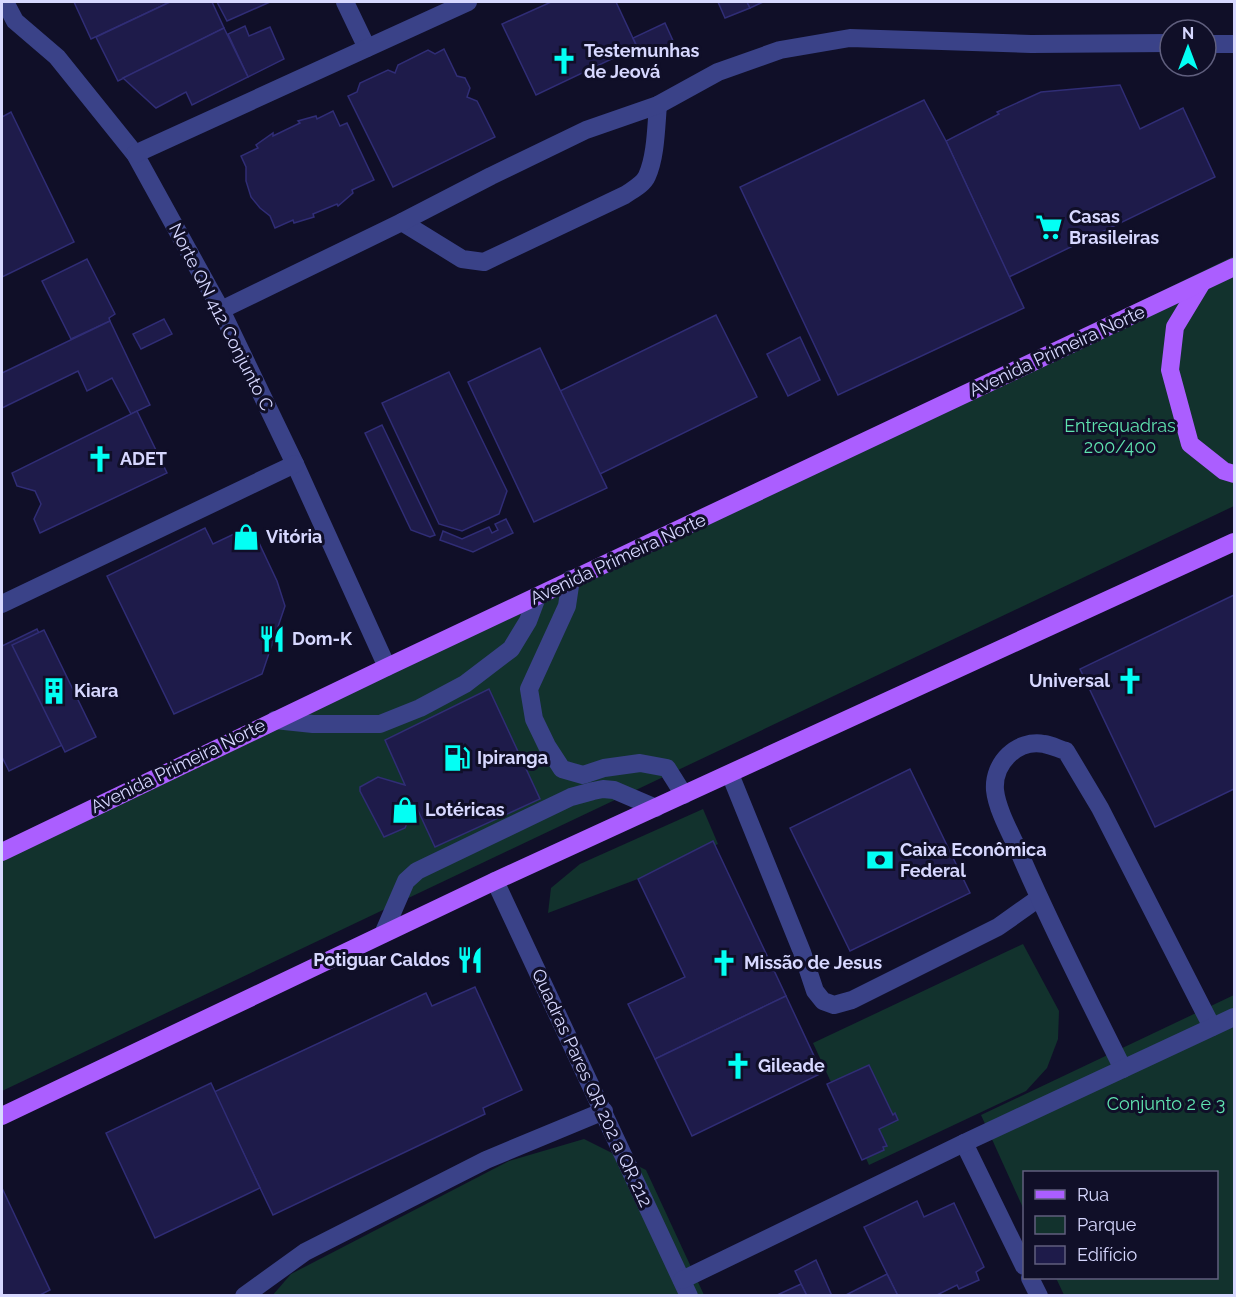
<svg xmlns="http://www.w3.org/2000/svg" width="1236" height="1297" font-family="Raleway,sans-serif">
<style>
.green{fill:#12322d}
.building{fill:#1e1b4a;stroke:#302d76;stroke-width:1.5}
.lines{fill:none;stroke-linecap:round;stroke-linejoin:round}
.minor{stroke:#3a4288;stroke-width:18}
.major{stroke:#ab5eff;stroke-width:18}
.labels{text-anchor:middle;stroke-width:6;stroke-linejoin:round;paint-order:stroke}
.poi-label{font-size:18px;font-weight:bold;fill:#d7d8ff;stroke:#100f28;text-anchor:start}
.street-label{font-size:18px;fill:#d7d8ff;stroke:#100f28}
.park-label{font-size:18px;fill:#5fe3af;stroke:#100f28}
</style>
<rect width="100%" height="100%" fill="#100f28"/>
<!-- green -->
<g class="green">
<polygon points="1234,256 1234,506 2,1091 2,845 796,468"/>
<polygon points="703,809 718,844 643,877 548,913 551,888 580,864"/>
<polygon points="1023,944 1059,1011 1058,1039 1047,1068 1026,1091 869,1165 813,1043"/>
<polygon points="1234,995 1234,1295 1064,1295 1056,1278 1216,1278 1216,1172 1024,1172 1024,1210 981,1115"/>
<polygon points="584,1139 646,1170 704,1295 272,1296 291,1274 509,1161"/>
</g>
<!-- building -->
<g class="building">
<polygon points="74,2 170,2 91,39"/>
<polygon points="170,2 212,2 224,28 118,81 96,37"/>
<polygon points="217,2 270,2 227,21"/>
<polygon points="551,2 616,2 637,47 536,95 502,24"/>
<polygon points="718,2 747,2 750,8 725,18"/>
<polygon points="747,2 763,2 750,8"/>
<polygon points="665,23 674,43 643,59 633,38"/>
<polygon points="245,26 249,36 270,27 284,59 248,77 228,34"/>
<polygon points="224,28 248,77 192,105 186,92 156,108 123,78"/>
<polygon points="444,49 457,76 465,78 470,88 467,97 477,101 495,137 393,187 348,96 357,92 360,83 388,70 395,73 398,65 428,50 435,54"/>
<polygon points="1120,85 1140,129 1183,108 1215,177 1009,277 946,141 999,114 997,112 1041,92"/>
<polygon points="924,100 946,141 1024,308 838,395 740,187"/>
<polygon points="333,111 340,126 347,123 374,180 352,190 353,193 338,206 337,204 313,214 314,217 294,223 293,220 275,228 270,216 260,208 251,197 246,181 246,167 241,156 258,148 256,145 273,133 273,136 300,123 298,121 316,116 317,119"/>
<polygon points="11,112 74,242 2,277 2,117"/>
<polygon points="87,259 115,314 109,318 110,321 71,339 42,281"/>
<polygon points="716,315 757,397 600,474 560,391"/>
<polygon points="164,319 172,334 141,349 133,334"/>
<polygon points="110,321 150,405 131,414 112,378 87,391 78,371 2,408 2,373"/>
<polygon points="800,337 820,380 788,396 767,354"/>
<polygon points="540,348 607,488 534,522 468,382"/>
<polygon points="449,372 507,491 499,514 462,531 439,524 382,403"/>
<polygon points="137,411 167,473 40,533 34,519 41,504 35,491 17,486 12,473"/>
<polygon points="382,425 435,535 430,537 411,530 365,433"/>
<polygon points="506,519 513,533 473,552 440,540 443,531 462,539 489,527 492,533 498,530 495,524"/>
<polygon points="251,526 277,581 285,606 262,674 174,714 107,576 205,528 213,544"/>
<polygon points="1234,595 1234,789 1155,827 1080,669"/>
<polygon points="37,629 87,733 9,771 2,757 2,646"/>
<polygon points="44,630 96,737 65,752 12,645"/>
<polygon points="489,689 540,799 435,847 415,804 405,828 384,837 360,791 360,787 378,777 405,785 385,740"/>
<polygon points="910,769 970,893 850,951 790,828"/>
<polygon points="713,841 786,996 655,1059 628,1004 685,977 638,879"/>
<polygon points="475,987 522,1090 483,1108 485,1114 273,1215 214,1092 426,993 432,1006"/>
<polygon points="786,996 822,1073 692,1136 655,1059"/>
<polygon points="869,1065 893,1115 895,1113 898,1120 879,1129 887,1146 883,1147 884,1150 862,1160 827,1084"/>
<polygon points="211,1083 260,1188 155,1238 106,1133"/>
<polygon points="2,1188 50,1290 38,1296 2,1296"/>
<polygon points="917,1201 924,1217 954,1203 984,1267 976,1272 979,1280 959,1289 957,1285 935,1296 898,1296 864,1227"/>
<polygon points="816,1260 832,1296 807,1296 795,1271"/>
<polygon points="887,1274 898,1296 844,1296"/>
<polygon points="801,1284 807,1296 775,1296"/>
</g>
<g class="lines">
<!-- minor -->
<g class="minor">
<polyline points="5,2 15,21 57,57 135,154 221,310 295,464 387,667"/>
<polyline points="345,2 367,48"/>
<polyline points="1206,44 1234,44"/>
<polyline points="135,154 468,2"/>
<path d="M402 222 462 259 484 262 625 195C632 190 643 185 647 176 656 156 656 127 658 105"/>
<polyline points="221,310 402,222 491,176 586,130 658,105 718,72 780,50 850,38 1031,44 1170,43"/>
<polyline points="571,579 567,606 529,689 534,719 547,746 562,769 583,775 604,768 640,763 667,768 684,795"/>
<polyline points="2,604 295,464"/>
<polyline points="275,720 313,724 380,724 420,708 465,684 511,649 528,621 537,597"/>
<polyline points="730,774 802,952 815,991 823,1001 834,1005 852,1000 998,927 1039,898"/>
<polyline points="495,881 689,1296"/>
<polyline points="383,934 406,881 417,871 571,797 593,791 603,789 614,790 656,808"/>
<path d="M1123 1069C1088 998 1051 927 1020 854 1012 836 997 810 995 790 993 763 1017 739 1044 744 1051 745 1059 749 1066 751L1100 808 1212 1027"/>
<polyline points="964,1143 1024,1266"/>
<polyline points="1030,1278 1039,1296"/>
<polyline points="682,1280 964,1143 1234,1017"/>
<polyline points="244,1296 305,1252 486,1160 604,1111"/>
</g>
<!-- major -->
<g class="major">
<polyline points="1201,284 1175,327 1170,370 1190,444 1224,471 1234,474"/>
<polyline points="2,852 387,667 1234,267"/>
<polyline points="2,1116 495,881 1234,542"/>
</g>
</g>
<!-- icons -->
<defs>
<symbol id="church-bare" viewBox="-9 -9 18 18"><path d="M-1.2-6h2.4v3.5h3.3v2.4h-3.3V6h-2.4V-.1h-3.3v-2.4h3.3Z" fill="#03fff4" stroke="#100f28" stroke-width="2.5" paint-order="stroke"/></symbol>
<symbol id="supermarket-bare" viewBox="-9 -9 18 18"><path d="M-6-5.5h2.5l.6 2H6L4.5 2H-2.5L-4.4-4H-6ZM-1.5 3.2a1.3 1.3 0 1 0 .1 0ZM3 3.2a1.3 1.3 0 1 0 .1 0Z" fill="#03fff4" stroke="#100f28" stroke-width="2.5" paint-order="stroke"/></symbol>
<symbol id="shop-bare" viewBox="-9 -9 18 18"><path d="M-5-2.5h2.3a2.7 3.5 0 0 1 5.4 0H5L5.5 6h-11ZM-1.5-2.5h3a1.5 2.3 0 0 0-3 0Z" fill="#03fff4" stroke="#100f28" stroke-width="2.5" paint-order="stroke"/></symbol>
<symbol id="restaurant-bare" viewBox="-9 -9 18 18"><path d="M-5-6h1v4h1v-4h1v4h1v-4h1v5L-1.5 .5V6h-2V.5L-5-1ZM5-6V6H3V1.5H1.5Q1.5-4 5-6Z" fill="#03fff4" stroke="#100f28" stroke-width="2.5" paint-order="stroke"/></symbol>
<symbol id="building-bare" viewBox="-9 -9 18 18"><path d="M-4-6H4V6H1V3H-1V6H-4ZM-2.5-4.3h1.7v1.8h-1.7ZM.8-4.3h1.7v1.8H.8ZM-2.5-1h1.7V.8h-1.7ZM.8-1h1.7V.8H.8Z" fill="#03fff4" stroke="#100f28" stroke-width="2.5" paint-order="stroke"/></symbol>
<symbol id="fuel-bare" viewBox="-9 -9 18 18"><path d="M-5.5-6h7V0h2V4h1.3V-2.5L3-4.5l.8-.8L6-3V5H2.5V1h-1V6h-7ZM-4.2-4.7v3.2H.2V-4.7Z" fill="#03fff4" stroke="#100f28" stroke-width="2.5" paint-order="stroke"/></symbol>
<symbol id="bank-bare" viewBox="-9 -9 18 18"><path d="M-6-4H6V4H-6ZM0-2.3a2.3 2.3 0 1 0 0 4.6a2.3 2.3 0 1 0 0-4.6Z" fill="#03fff4" stroke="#100f28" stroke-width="2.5" paint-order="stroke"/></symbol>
</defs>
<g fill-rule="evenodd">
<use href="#church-bare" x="545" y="42" width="38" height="38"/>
<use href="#supermarket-bare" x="1030" y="208" width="38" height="38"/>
<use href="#church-bare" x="81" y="440" width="38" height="38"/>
<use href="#shop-bare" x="227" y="518" width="38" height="38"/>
<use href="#restaurant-bare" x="253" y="620" width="38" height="38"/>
<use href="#church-bare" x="1111" y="662" width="38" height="38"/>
<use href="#building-bare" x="35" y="672" width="38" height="38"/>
<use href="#fuel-bare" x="438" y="739" width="38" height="38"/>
<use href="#shop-bare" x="386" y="791" width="38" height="38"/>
<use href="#bank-bare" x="861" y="841" width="38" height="38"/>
<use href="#restaurant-bare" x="451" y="941" width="38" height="38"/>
<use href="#church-bare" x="705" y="944" width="38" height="38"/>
<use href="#church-bare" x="719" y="1047" width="38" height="38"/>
</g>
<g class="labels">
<!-- poi labels -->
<g class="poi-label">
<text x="584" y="57">Testemunhas<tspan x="584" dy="21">de Jeová</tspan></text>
<text x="1069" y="223">Casas<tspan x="1069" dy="21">Brasileiras</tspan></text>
<text x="120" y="465">ADET</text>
<text x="266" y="543">Vitória</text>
<text x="292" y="645">Dom-K</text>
<text x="1110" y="687" text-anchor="end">Universal</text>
<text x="74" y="697">Kiara</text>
<text x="477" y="764">Ipiranga</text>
<text x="425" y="816">Lotéricas</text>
<text x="900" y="856">Caixa Econômica<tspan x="900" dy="21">Federal</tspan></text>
<text x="450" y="966" text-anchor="end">Potiguar Caldos</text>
<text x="744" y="969">Missão de Jesus</text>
<text x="758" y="1072">Gileade</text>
</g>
<!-- street labels -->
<g class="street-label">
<text transform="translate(221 317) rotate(63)" y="6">Norte QN 412 Conjunto C</text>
<text transform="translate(1057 351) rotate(-25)" y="6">Avenida Primeira Norte</text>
<text transform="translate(618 559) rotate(-25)" y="6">Avenida Primeira Norte</text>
<text transform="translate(178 766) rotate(-26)" y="6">Avenida Primeira Norte</text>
<text transform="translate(592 1088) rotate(65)" y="6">Quadras Pares QR 202 a QR 212</text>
</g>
<!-- park labels -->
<g class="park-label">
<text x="1120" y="432">Entrequadras<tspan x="1120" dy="21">200/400</tspan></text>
<text x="1166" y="1110">Conjunto 2 e 3</text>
</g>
</g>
<!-- border -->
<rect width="1236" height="1297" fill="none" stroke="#d7d8ff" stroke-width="6"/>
<!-- legend -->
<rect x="1023" y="1171" width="195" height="108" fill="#100f28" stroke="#605f7e" stroke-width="1.5"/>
<rect x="1035" y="1190" width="30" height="9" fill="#ab5eff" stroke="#605f7e" stroke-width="1.5"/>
<text x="1077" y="1201" font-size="18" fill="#d7d8ff">Rua</text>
<rect x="1035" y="1216" width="30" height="18" fill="#12322d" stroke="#605f7e" stroke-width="1.5"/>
<text x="1077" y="1231" font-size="18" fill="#d7d8ff">Parque</text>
<rect x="1035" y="1246" width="30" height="18" fill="#1e1b4a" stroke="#605f7e" stroke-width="1.5"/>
<text x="1077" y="1261" font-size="18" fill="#d7d8ff">Edifício</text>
<!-- north arrow -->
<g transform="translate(1188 48)"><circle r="28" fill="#100f28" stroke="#605f7e" stroke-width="1.5"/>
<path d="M0-4.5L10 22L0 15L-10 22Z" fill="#03fff4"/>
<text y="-9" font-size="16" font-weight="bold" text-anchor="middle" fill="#d7d8ff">N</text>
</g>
</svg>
